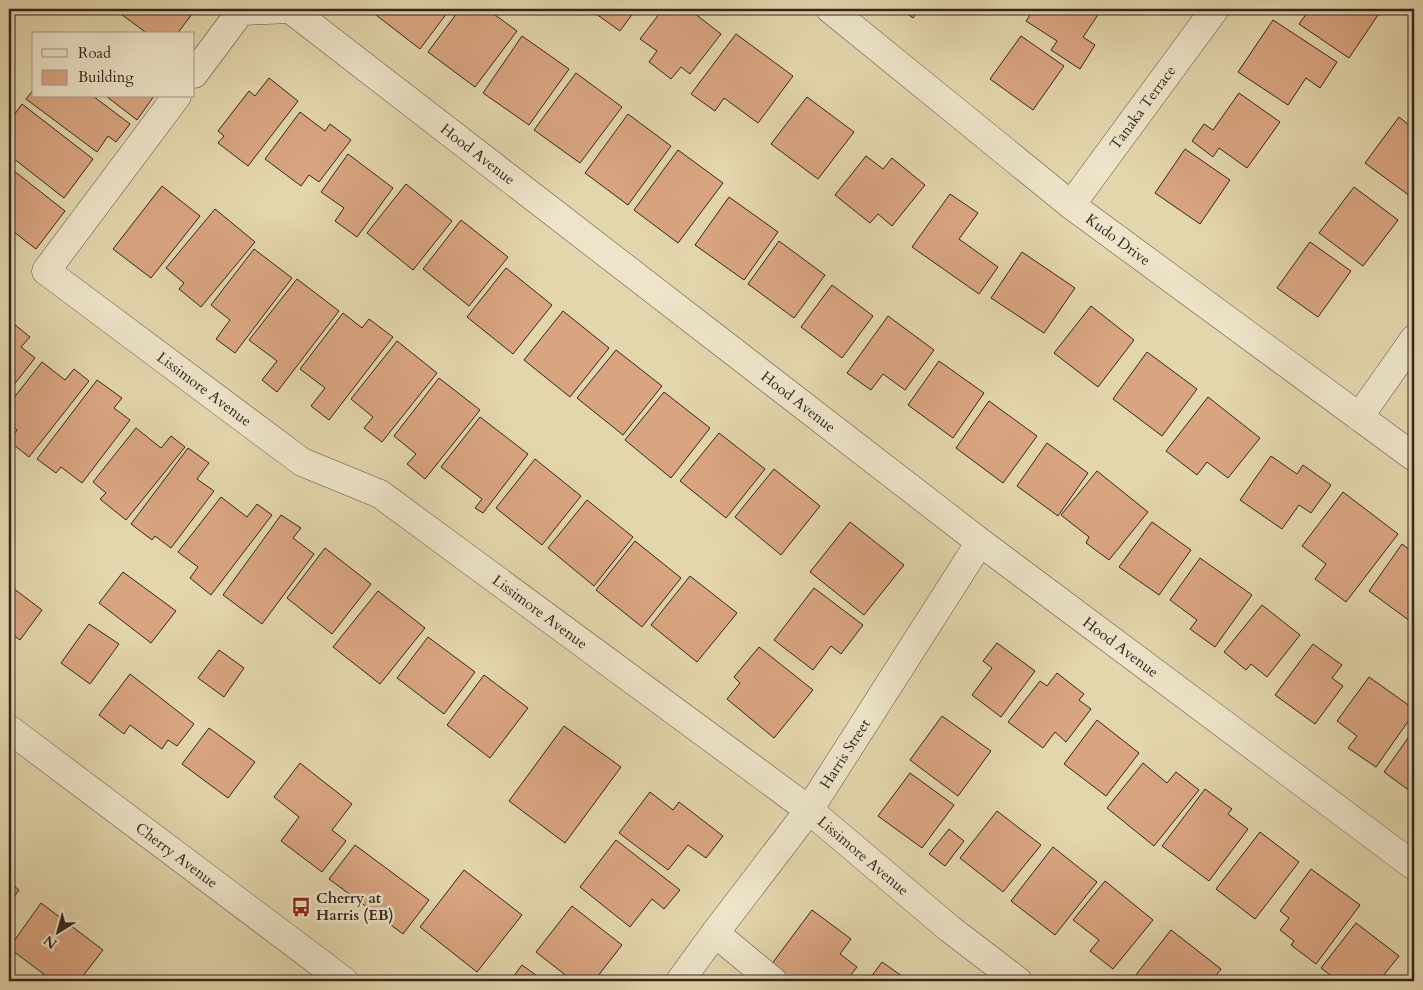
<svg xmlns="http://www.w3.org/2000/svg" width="1423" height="990" font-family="Cardo,serif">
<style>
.building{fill:#d9a581;stroke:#332520}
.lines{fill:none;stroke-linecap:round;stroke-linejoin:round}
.minor-casing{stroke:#5f5143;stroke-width:29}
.minor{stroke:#ede4c9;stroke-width:28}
.labels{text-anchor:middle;stroke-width:5;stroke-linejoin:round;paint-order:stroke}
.street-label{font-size:15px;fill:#332520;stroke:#ede4c9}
.poi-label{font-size:15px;font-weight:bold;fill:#332520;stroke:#ede4c9;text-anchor:start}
</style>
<rect width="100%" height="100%" fill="#e3d5ac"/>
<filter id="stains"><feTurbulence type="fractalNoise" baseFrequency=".004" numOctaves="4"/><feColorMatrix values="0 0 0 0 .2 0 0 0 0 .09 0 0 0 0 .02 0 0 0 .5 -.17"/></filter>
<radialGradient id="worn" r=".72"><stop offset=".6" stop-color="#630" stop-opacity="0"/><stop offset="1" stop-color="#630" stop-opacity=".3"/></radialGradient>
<!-- building -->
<g class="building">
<polygon points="114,9 194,9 195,10 177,34 148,34"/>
<polygon points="381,9 450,9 420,49 376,15"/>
<polygon points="460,9 487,9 517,31 475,87 428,52"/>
<polygon points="589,9 636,9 620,31"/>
<polygon points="663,9 689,9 721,34 690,74 681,67 671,79 649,62 657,51 640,39"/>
<polygon points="901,9 919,9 913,18"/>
<polygon points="1034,9 1102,9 1083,37 1095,45 1080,69 1051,50 1057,41 1026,21"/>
<polygon points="1310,9 1382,9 1349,58 1299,24"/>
<polygon points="1273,20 1337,62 1320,88 1306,78 1288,105 1238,72"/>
<polygon points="736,34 793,76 758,123 724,98 715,111 691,94"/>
<polygon points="522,36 569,69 529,125 483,93"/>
<polygon points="1021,36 1064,66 1033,110 990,79"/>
<polygon points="576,73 622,107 580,163 534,130"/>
<polygon points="269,78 298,101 248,166 218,143 224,136 218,131 249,91 255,96"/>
<polygon points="34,89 34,96 93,96 130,124 116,142 108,136 97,152 26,99"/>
<polygon points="1239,93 1280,122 1247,168 1219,148 1213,157 1192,141 1204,124 1213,130"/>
<polygon points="106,96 154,96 137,120"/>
<polygon points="807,97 854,132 818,179 771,144"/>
<polygon points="22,104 93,159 64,198 9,155 9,122"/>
<polygon points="300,112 325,131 330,124 351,140 319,182 309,175 301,186 265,159"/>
<polygon points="628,114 671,146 628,205 585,173"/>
<polygon points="1399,117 1414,129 1414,190 1410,196 1365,163"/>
<polygon points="1185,149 1230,180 1200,224 1155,193"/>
<polygon points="678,150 723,183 678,243 634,210"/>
<polygon points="348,154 393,188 357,237 335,221 344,208 321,192"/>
<polygon points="866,156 883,169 892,158 925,185 892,226 878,214 870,223 835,195"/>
<polygon points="9,167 65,211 36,249 9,228"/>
<polygon points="406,184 452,221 413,270 367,233"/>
<polygon points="162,186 200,216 151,278 113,249"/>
<polygon points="1354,187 1398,220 1363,266 1319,233"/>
<polygon points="950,194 978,213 959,239 998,267 979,294 912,247"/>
<polygon points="729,197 778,232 744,280 695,245"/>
<polygon points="215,209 255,242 201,307 179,289 184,283 166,268"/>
<polygon points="461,220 508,257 469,306 423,269"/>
<polygon points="779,241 825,275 794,318 748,284"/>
<polygon points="1310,242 1351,271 1318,317 1277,288"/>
<polygon points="254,249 292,278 235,353 216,339 230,320 211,305"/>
<polygon points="1022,252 1075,288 1044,333 991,298"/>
<polygon points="506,268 552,305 513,354 467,317"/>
<polygon points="297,279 339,311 277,392 262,380 277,361 249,340"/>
<polygon points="832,285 873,316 842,358 801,327"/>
<polygon points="1091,306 1134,340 1098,387 1054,353"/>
<polygon points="563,311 609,348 570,397 524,360"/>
<polygon points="343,313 362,328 369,319 393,337 329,420 311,406 325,388 300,369"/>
<polygon points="888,316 934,350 905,390 883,374 871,390 847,373"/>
<polygon points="9,320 30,337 21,347 35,358 9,391"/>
<polygon points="397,341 437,373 382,442 364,428 373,417 351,399"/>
<polygon points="616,350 662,386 623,435 577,398"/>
<polygon points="1147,352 1197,389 1162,436 1113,399"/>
<polygon points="939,361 984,393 953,438 908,405"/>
<polygon points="42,362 65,380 74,369 89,381 29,457 9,441 17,430 9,423 9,404"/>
<polygon points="439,378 480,410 425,479 407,464 416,454 394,436"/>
<polygon points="97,380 122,398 114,408 130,420 82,483 61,467 56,473 37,459"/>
<polygon points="664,392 710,428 671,478 625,440"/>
<polygon points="1208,397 1260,438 1228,478 1207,462 1197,475 1166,451"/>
<polygon points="989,401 1037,436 1003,483 956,448"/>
<polygon points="480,417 528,454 483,513 475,508 482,499 441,467"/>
<polygon points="136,428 161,448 171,436 185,447 126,520 100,499 106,493 93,482"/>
<polygon points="719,433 765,469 726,518 680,481"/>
<polygon points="1047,443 1088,473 1058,516 1017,486"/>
<polygon points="188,448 209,463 197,479 214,491 171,548 155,536 152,540 131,524"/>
<polygon points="1271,456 1297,474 1303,465 1331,485 1311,513 1299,505 1282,529 1240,500"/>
<polygon points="535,459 581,496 542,545 496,508"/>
<polygon points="774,469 820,506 781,555 735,517"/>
<polygon points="1097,471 1148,512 1109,560 1086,543 1089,537 1061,515"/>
<polygon points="1343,492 1398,534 1346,602 1315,579 1326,564 1302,546"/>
<polygon points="221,497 247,517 257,504 272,515 211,595 190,578 198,567 178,552"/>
<polygon points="587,500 633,537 594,586 548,548"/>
<polygon points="281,515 301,528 293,538 314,554 262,624 223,595"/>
<polygon points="850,522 904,565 864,615 810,572"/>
<polygon points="1152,522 1191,550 1159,595 1119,567"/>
<polygon points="635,541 681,578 642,627 596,590"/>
<polygon points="1402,544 1414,553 1414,624 1369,591"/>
<polygon points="325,548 371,584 332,634 287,598"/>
<polygon points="1200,558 1252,595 1215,647 1190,629 1197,620 1170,600"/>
<polygon points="123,572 176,611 151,643 99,603"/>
<polygon points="690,576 737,613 697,662 651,625"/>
<polygon points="9,585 42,610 20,640 9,632"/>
<polygon points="814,588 863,625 841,654 831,646 813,670 774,640"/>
<polygon points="378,591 425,628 380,684 333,647"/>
<polygon points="1262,605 1300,635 1267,677 1251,664 1246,670 1224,652"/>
<polygon points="89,624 119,644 90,684 61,663"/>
<polygon points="428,637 475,672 444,714 397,678"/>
<polygon points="997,643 1035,671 1001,717 972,695 992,668 983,661"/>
<polygon points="1313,644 1342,665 1332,678 1343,686 1315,724 1275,695"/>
<polygon points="759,647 813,690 774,738 727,699 740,683 734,677"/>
<polygon points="219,650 244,668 224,697 198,678"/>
<polygon points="1057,673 1084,694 1079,700 1091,709 1066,742 1055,732 1043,748 1008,722 1040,681 1047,686"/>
<polygon points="130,674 194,724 177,746 168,740 162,749 130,725 124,734 99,715"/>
<polygon points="484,675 528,708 490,758 447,725"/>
<polygon points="1369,677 1414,709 1414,713 1376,767 1348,748 1357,736 1337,721"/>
<polygon points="942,716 991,751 958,796 910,760"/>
<polygon points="1097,720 1139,753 1106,796 1064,764"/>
<polygon points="564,726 621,767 565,843 509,801"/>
<polygon points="209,728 255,762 228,798 182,764"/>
<polygon points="1413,731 1414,732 1414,794 1384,772"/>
<polygon points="300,763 352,804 332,830 346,841 322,872 281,841 299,817 274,797"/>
<polygon points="1143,763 1167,783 1176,772 1199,790 1154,846 1107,808"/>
<polygon points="910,773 954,805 922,848 878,816"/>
<polygon points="1205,789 1232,809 1228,814 1248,829 1209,881 1162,846"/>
<polygon points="650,792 673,810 679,802 723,836 706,858 688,845 668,870 619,833"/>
<polygon points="997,811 1041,845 1003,892 960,858"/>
<polygon points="949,829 964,841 945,866 929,854"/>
<polygon points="1260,832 1299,862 1255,919 1216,889"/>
<polygon points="616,840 680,890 664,909 652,899 630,927 580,887"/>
<polygon points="355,845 429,900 403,934 329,879"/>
<polygon points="1053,847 1097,882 1055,935 1011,901"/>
<polygon points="1311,869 1360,905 1316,964 1291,945 1294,941 1280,930 1289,918 1280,911"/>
<polygon points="464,870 522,915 477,972 420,927"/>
<polygon points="1105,881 1153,920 1113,969 1090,951 1099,940 1073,920"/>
<polygon points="9,882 19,890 9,904"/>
<polygon points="41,903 103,950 79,981 53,981 9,948"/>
<polygon points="572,906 622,945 594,981 573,981 536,952"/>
<polygon points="812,910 851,939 840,954 857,967 846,981 784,981 768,969"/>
<polygon points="1356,923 1399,956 1379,981 1338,981 1321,968"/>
<polygon points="1171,930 1221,969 1212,981 1142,981 1135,976"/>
<polygon points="882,962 909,981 868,981"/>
<polygon points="522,965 544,981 510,981"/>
<polygon points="1411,975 1414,975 1414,981 1396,981 1396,978 1410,980"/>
</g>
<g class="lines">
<defs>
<g id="minor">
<path id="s1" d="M830 9 1071 205 1414 457"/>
<path id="s2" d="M194 74 241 11 290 9 980 542 1414 866"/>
<path id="s3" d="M177 96 46 271 302 462 380 494 809 810 950 929 1018 981"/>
<path id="s4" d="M1071 205 1215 9"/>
<polyline points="1359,417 1414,339"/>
<path id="s5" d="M9 729 344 981"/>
<polyline points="715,933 773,981"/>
<path id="s6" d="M680 981 715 933 809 810 980 542"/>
</g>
</defs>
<!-- minor casing -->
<use href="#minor" class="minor-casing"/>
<!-- minor -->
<use href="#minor" class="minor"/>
</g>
<!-- icons -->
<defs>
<symbol id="bus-bare" viewBox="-9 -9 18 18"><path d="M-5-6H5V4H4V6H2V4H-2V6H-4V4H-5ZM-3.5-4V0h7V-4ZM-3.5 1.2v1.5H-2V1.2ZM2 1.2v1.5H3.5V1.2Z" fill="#8f2418" stroke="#ede4c9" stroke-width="2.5" paint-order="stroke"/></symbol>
</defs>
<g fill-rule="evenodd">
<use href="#bus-bare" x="287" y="893" width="28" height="28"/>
</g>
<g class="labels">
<!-- street labels -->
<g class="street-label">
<text dy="5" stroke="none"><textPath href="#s4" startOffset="121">Tanaka Terrace</textPath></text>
<text dy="5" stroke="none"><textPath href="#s2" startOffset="365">Hood Avenue</textPath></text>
<text dy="5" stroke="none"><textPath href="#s1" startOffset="369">Kudo Drive</textPath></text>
<text dy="5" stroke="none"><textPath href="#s3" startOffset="416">Lissimore Avenue</textPath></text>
<text dy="5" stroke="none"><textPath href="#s2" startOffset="770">Hood Avenue</textPath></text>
<text dy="5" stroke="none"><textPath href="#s3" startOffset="821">Lissimore Avenue</textPath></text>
<text dy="5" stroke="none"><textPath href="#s2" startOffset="1175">Hood Avenue</textPath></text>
<text dy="5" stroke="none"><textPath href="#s6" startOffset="281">Harris Street</textPath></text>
<text dy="5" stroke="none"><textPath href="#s5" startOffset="210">Cherry Avenue</textPath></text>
<text dy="5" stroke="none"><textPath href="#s3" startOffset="1226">Lissimore Avenue</textPath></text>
</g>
<!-- poi labels -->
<g class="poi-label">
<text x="316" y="903">Cherry at<tspan x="316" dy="17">Harris (EB)</tspan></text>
</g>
</g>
<!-- margin -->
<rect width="1423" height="990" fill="none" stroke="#e3d5ac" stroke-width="30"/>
<rect x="10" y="10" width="1403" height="970" fill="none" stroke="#332520" stroke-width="2.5"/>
<rect x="15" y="15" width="1393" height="960" fill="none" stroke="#332520"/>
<!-- legend -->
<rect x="32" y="32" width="162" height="65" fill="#ede4c9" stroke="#a39885"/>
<rect x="42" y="49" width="25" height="8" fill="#ede4c9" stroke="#a39885"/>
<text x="78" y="58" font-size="15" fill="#332520">Road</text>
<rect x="42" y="70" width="25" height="15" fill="#d9a581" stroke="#a39885"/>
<text x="78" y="82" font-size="15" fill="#332520">Building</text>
<!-- north arrow -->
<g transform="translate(58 932) rotate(217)" stroke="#ede4c9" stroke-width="4" paint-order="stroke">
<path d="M0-4L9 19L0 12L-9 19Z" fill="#332520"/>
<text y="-8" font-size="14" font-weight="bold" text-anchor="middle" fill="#332520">N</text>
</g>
<rect width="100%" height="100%" filter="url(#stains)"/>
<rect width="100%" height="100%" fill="url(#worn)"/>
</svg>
